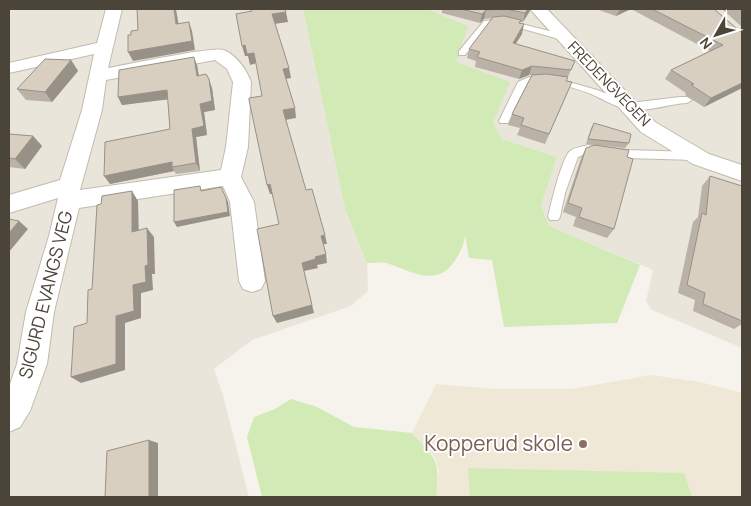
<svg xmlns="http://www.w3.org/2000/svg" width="751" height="506" font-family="Manrope,sans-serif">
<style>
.residential{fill:#eae5da}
.education{fill:#efe8d6}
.green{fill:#d2eab5}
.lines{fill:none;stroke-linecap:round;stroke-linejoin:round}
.service-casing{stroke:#c2bbae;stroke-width:2}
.minor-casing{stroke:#c2bbae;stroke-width:2}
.service{fill:#fff;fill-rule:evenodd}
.minor{fill:#fff;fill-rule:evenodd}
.wall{fill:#bab2a6}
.shaded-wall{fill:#979187}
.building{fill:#d8cfc1;stroke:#979187}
.education-dot{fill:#8d6e63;stroke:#fff;stroke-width:2}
.labels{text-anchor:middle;stroke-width:4;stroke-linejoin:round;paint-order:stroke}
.far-street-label{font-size:15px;fill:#4b4439;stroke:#fff}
.street-label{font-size:18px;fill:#4b4439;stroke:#fff}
.near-education-label{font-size:21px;fill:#785e54;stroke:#fff;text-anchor:end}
</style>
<rect width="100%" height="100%" fill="#f6f3ec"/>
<!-- residential -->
<g class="residential">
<polygon points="9,9 303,9 345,209 367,263 368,291 351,306 252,340 214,369 223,395 249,497 9,497"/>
<polygon points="426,9 742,9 742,348 652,310 646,301 653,270 549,226 541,206 557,157 502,139 456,62"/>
</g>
<!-- education -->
<polygon class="education" points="651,375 700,382 742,393 742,497 436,497 439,471 434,456 412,433 436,384 494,389 572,389"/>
<!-- green -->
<g class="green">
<path d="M303 9H426L468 26 456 62 510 82 493 123 502 139 557 157 541 206 549 226 640 265 617 323 504 327 492 260 469 258 465 235C464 245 461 250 456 259 437 290 410 270 386 263 381 262 373 263 367 263L345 209Z"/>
<path d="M291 399 317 407 354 427 412 433C437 460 440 460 436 497H262L247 437 254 417 275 409Z"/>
<polygon points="468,468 684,473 692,497 470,497"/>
</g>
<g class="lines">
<defs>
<g id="service">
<polygon points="502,19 569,36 570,38 566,41 502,23 490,25 465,55 459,55 459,51 484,21"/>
<path d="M529 77 548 78 569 82 597 90 630 103 680 97H687L692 100 687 103C667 104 646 113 626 109 613 106 603 99 591 94 573 87 546 79 527 84L508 123H500L499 121 518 82Z"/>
<path d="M588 145 625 150 696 152 701 156 696 160 625 158 588 153 578 157 565 193 560 217 558 220H550L548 217C551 203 561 162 569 152 574 147 582 147 588 145Z"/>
</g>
<g id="minor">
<path d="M106 9H122L108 68C126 65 212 46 224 50 237 56 246 69 251 82L248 147 241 177 254 202 265 281 261 289 252 292 243 289 239 281 230 202 223 186 79 208 54 312 47 364 30 411 20 427 9 432V387L17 364 26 312 49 236 58 198 9 213V195L60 180 82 110 94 54 9 73V63L97 43ZM215 60 227 69 233 82 226 147 221 170 80 190 102 110 106 80Z"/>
<polygon points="530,9 547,9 655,122 709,154 742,165 742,181 693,164 641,132"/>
</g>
</defs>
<!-- service casing -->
<use href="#service" class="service-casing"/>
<!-- minor casing -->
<use href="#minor" class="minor-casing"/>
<!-- service -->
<use href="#service" class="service"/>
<!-- minor -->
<use href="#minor" class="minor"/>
</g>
<!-- wall -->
<g class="wall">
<polygon points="442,9 530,9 523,22 520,22 522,34 515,44 575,61 566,81 572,82 545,144 517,135 520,128 508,125 512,114 532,75 529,75 519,79 475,67 476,61 467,58 469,49 493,18 484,19 480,23 442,13"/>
<polygon points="596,9 714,9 742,88 704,107 685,95 686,93 665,79 671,70 710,51 631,9 616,16"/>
<polygon points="722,9 742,9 742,27"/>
<polygon points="71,60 78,71 52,102 26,100 17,89"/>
<polygon points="197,65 199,75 212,88 215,110 204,112 207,135 196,137 200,171 176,174 174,171 110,184 170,129 168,99 122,105 118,97"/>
<polygon points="594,123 629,143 625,148 586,144 591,128"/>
<polygon points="9,134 33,136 42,146 25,169 9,167"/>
<polygon points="586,148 627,157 614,229 607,238 573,226 576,217 563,212 581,158"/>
<polygon points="710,176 742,186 742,324 734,329 693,311 695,300 678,293 693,222 698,217 702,186"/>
</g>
<!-- shaded-wall -->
<g class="shaded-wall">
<polygon points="174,9 176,9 180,33 176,24"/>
<polygon points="528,9 530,9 530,11 523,22 525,13"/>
<polygon points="620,9 631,9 616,16"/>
<polygon points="486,10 484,19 480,23 482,14"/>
<polygon points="286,12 288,22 274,24 272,14"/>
<polygon points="189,22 192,31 195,50 133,61 128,52"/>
<polygon points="524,24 522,34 510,53 513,43"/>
<polygon points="245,45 254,53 257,63 250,65 248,56 245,56 242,46"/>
<polygon points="194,57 197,65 200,84 197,76"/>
<polygon points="71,60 78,71 52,102 45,92"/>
<polygon points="532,66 529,75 519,79 522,70"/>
<polygon points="289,68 291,78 285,79 283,69"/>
<polygon points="209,79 212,88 215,110 204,112 207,135 196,137 200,171 196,163 192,129"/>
<polygon points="742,83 742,88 704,107 711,98"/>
<polygon points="167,90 171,99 122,105 118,97"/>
<polygon points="295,108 296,118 285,120 283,110"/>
<polygon points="33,136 42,146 25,169 15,159"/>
<polygon points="172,162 172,167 174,171 110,184 104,176"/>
<polygon points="270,184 273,194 270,194 267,185"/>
<polygon points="132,191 138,201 139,240 132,232"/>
<polygon points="226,198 228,202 230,216 177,227 174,222"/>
<polygon points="19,221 28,229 9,252 9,233"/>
<polygon points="147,228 154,237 155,274 152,274 153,290 141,293 141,318 125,323 125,370 81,383 71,377 145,266"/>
<polygon points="325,235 327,244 323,244 321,236"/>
<polygon points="326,254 327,263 317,265 318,268 304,271 314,313 277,323 273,316 302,263 315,257"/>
<polygon points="149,440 158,443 158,497 149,497"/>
</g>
<!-- building -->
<g class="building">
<polygon points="137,9 174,9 176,24 189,22 192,41 128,52 128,35 131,35 131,31 138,30"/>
<polygon points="251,9 285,9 286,12 272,14 289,68 283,69 295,108 283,110 306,190 312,189 325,235 321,236 326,254 315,257 316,259 302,263 312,305 273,316 257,229 279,224 270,184 267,185 249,100 249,98 262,96 254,53 247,54 245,45 242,46 236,14 252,11"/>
<polygon points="461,9 499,9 486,10 482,14"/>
<polygon points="506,9 528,9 525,13"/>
<polygon points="652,9 714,9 742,33 742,83 711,98 691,85 694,84 671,70 723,45"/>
<polygon points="504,16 521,20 519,23 524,24 513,43 575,61 571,70 532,66 522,70 477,57 480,52 469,49 493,17"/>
<polygon points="194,57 197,76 206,74 209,79 212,101 200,104 204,126 192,129 196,163 172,167 172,162 104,176 105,142 170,129 167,90 118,97 119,70"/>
<polygon points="45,59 71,60 45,92 17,89"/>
<polygon points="546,74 568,77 566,81 572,82 549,134 521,125 524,118 512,114 532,75"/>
<polygon points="594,123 631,134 629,143 588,139"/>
<polygon points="9,134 33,136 15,159 9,158"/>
<polygon points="594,145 629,150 627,157 633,159 614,229 579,217 582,208 568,203 586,148"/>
<polygon points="710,176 742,186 742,321 703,304 705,293 687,285 702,213 706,215"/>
<polygon points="200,186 201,191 221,187 226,198 228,212 174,222 174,190"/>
<polygon points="132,191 132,232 147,228 148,265 145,266 146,282 133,285 134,311 116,316 116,364 71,377 74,327 87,323 88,290 92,289 97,205 101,204 102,196"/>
<polygon points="9,219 19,221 9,233"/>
<polygon points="149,440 149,497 105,497 107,451"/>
</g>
<!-- markers -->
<circle class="education-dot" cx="583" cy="444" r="5"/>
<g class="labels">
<!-- far-street labels -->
<g class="far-street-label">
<text transform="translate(609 84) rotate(46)" y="5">FREDENGVEGEN</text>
</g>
<!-- street labels -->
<g class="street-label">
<text transform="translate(46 295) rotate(-76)" y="6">SIGURD EVANGS VEG</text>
</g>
<!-- near-education labels -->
<g class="near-education-label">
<text x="573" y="451">Kopperud skole</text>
</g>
</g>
<!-- border -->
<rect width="751" height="506" fill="none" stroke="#4b4439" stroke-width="20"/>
<!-- north arrow -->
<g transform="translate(716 35) rotate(231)" stroke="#ffffff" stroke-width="4" paint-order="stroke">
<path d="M0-4L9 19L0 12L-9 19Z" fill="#4b4439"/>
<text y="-8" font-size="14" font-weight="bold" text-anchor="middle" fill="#4b4439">N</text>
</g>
</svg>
